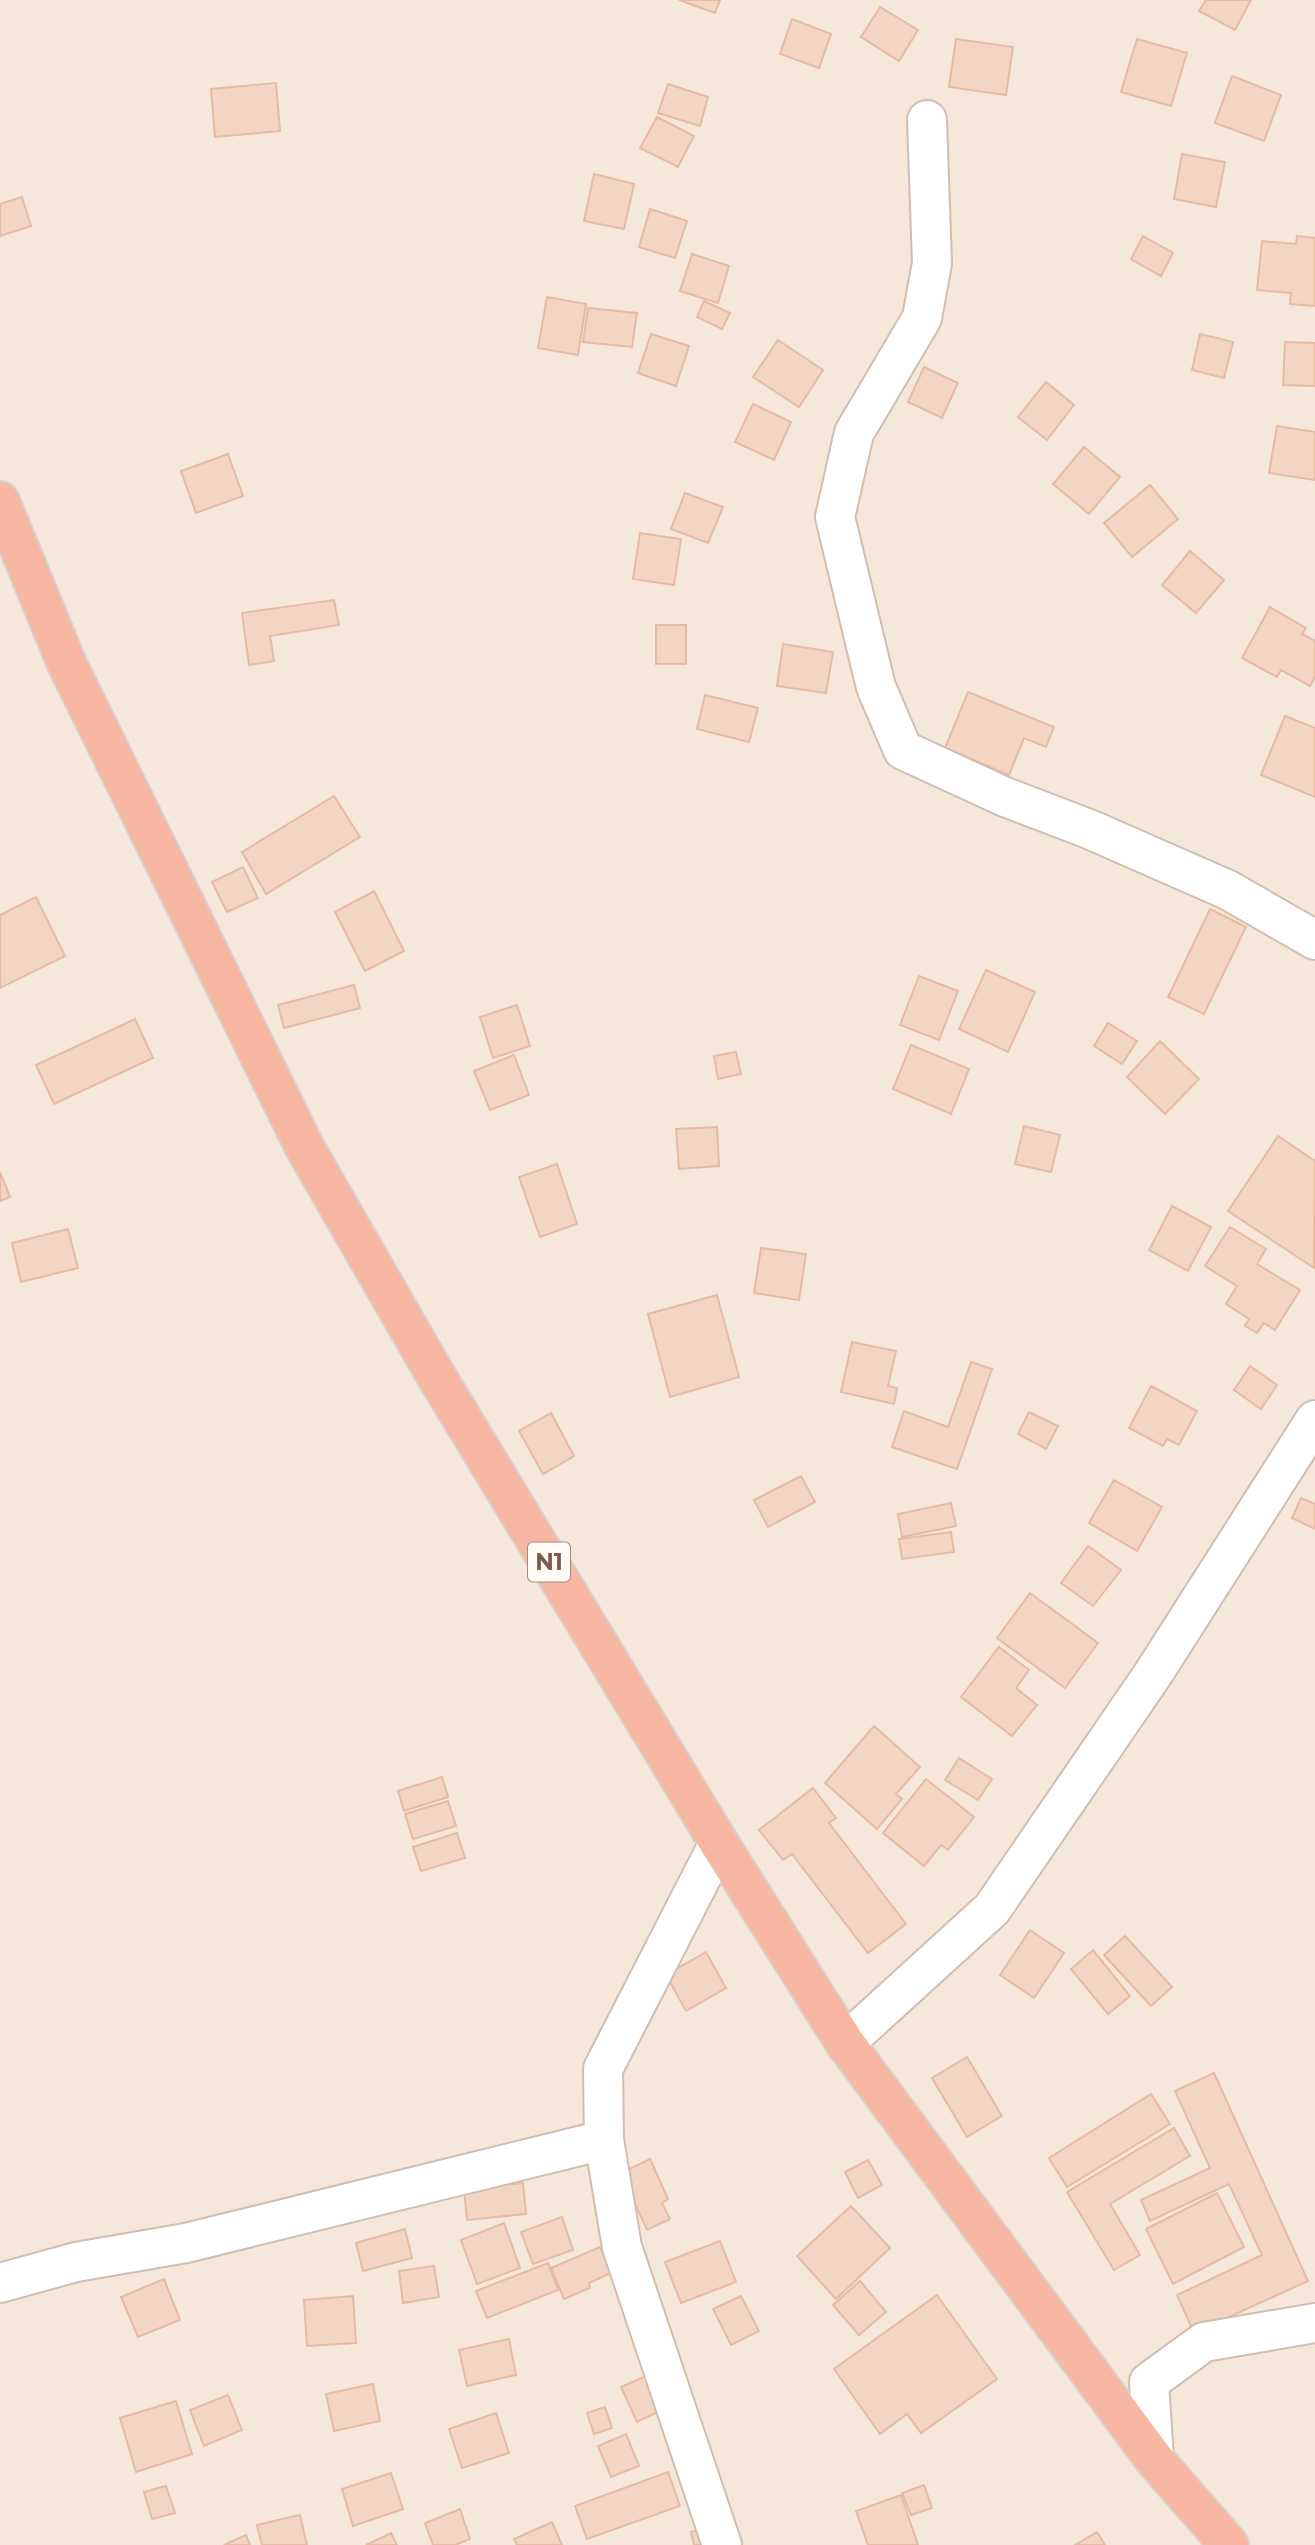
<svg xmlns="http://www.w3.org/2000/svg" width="1315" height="2545" font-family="Montserrat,sans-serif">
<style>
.residential{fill:#f5e8da}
.building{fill:#f3d5c3;stroke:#e6bba3;stroke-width:2}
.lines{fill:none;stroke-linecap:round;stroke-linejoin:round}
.minor-casing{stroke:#d1beb0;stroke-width:42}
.highway-casing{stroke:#dad1cd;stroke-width:42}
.minor{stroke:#fff;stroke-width:38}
.highway{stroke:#f7b7a3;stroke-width:38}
.labels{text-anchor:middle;stroke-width:5;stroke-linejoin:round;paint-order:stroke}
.shield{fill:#fffaf3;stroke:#a28b7f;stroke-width:2}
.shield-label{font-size:23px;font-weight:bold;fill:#7a5c4d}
</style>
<rect width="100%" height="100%" fill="#fdf6ec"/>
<!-- residential -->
<rect class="residential" x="0" y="0" width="1315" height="2545"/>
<!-- building -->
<g class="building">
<polygon points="679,0 720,0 715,13"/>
<polygon points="1206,0 1251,0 1235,30 1199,11"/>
<polygon points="880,7 918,30 899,61 861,37"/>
<polygon points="792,19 831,34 819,68 780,54"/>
<polygon points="956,39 1013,47 1006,95 949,87"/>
<polygon points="1137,39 1187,53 1171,106 1121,92"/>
<polygon points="1232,76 1281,95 1264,141 1215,123"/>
<polygon points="276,83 280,131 215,137 211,89"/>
<polygon points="668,84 708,97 700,126 658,113"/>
<polygon points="657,117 694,136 678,167 640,148"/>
<polygon points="1182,154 1225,162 1216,207 1174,199"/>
<polygon points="594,174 634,184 624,229 584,221"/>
<polygon points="22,197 31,226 0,236 0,204"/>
<polygon points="650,209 687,221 675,258 639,247"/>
<polygon points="1143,236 1173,253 1161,276 1131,259"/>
<polygon points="1297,236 1315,238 1315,306 1290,304 1291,293 1257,290 1262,241 1296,244"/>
<polygon points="692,254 729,266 718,303 680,291"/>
<polygon points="547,297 586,304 578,355 538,348"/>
<polygon points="704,301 730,313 722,329 697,317"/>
<polygon points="588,308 637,313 632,347 583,342"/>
<polygon points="651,334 689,346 676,386 638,373"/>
<polygon points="1200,334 1233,342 1224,378 1192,370"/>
<polygon points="778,340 823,370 799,407 753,377"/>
<polygon points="1285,342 1315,343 1315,386 1283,385"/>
<polygon points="924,367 958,383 942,418 908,402"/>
<polygon points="1046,382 1074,405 1047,440 1018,417"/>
<polygon points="753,404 791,422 774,460 735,442"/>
<polygon points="1277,426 1315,432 1315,480 1269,473"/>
<polygon points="1084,447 1120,477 1089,514 1053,484"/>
<polygon points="228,454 243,496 196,513 181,471"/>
<polygon points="1150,485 1178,519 1132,557 1104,523"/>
<polygon points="685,493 723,507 708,543 671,529"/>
<polygon points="640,533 681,539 674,585 633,579"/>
<polygon points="1190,551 1224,580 1196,613 1162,585"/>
<polygon points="334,600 339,625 270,636 274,661 249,665 242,613"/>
<polygon points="1270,607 1306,628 1302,634 1315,641 1315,677 1310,686 1281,670 1277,677 1242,658"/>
<rect x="656" y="625" width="30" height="39"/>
<polygon points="783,644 833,652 826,693 777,686"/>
<polygon points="968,692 1054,727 1046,747 1024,738 1009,775 945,748"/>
<polygon points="705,695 758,708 749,742 697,729"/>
<polygon points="1285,716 1315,728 1315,797 1261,775"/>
<polygon points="334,796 360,837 266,894 242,852"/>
<polygon points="243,867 258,898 227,912 212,882"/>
<polygon points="374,891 404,951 365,971 335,912"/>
<polygon points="36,897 65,956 0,988 0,915"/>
<polygon points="1210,909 1246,927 1204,1014 1168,997"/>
<polygon points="986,970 1035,992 1008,1052 959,1029"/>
<polygon points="919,976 958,991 939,1040 900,1025"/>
<polygon points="354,985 360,1008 284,1028 278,1005"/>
<polygon points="517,1005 530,1046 493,1058 480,1017"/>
<polygon points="135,1019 153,1058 54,1104 36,1065"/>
<polygon points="1108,1023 1137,1041 1122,1064 1094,1046"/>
<polygon points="1160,1041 1199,1079 1165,1114 1127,1077"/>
<polygon points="911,1045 969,1069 951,1114 893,1089"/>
<polygon points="736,1052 741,1074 718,1079 714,1056"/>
<polygon points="514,1055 529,1095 490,1110 474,1071"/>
<polygon points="1024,1126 1060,1135 1051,1172 1015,1164"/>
<polygon points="717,1127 719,1166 679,1169 676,1129"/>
<polygon points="1278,1136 1315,1161 1314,1268 1228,1211"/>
<polygon points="557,1164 577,1224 540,1237 519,1177"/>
<polygon points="0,1172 10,1197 0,1201"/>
<polygon points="1172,1206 1211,1227 1188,1271 1149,1250"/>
<polygon points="1230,1227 1266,1249 1257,1264 1300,1290 1275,1330 1264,1323 1257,1333 1245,1326 1249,1319 1226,1304 1237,1286 1205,1266"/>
<polygon points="68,1229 78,1268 21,1282 12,1243"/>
<polygon points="761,1248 806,1254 799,1300 754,1293"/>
<polygon points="717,1295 739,1377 670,1397 648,1314"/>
<polygon points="852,1342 896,1351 888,1386 897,1388 894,1404 841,1392"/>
<polygon points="971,1362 992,1369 957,1469 892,1447 904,1411 948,1427"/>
<polygon points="1250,1366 1277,1385 1261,1409 1234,1390"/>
<polygon points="1151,1386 1197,1411 1179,1445 1167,1439 1163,1446 1129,1428"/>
<polygon points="1029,1412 1058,1426 1046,1449 1018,1434"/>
<polygon points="551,1413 574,1456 543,1474 519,1431"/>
<polygon points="801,1476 815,1502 768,1527 754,1500"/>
<polygon points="1114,1480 1162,1507 1137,1551 1089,1523"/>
<polygon points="1301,1498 1315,1504 1315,1529 1292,1518"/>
<polygon points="951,1503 956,1526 902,1537 898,1514"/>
<polygon points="951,1532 954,1552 902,1559 899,1539"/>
<polygon points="1088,1546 1121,1570 1093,1606 1061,1583"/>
<polygon points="1030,1593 1098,1643 1065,1688 997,1638"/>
<polygon points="999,1647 1029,1670 1016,1688 1037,1705 1012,1736 961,1697"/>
<polygon points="874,1726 920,1767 896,1794 902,1799 877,1829 825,1783"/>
<polygon points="959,1758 992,1779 978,1800 945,1780"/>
<polygon points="442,1777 448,1797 404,1811 398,1791"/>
<polygon points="926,1779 974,1817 948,1850 941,1845 924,1866 883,1833"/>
<polygon points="813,1788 836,1818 829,1823 906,1924 868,1953 792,1854 783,1860 759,1830"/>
<polygon points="448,1801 456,1826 413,1839 405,1814"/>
<polygon points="457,1833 465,1858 421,1871 413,1847"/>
<polygon points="1030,1930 1064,1953 1034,1998 1000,1975"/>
<polygon points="1125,1936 1172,1987 1151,2006 1104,1955"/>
<polygon points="1093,1950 1130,1996 1108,2014 1071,1969"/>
<polygon points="706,1952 726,1988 686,2011 666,1975"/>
<polygon points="967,2057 1002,2116 967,2137 932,2078"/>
<polygon points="1214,2073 1308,2281 1194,2333 1177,2295 1262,2255 1229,2184 1150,2221 1141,2200 1210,2168 1175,2091"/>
<polygon points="1151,2094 1170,2124 1067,2187 1049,2158"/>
<polygon points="1174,2128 1190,2156 1110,2204 1140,2255 1114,2270 1067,2192"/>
<polygon points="650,2159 668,2199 662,2203 670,2219 647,2230 621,2173"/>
<polygon points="868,2160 882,2185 858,2198 845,2172"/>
<polygon points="523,2183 526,2214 467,2220 464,2189"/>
<polygon points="1217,2193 1244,2247 1173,2284 1146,2229"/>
<polygon points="851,2206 890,2248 836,2299 797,2256"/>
<polygon points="562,2217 573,2250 533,2264 521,2232"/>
<polygon points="504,2223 520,2268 477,2284 461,2240"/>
<polygon points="405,2229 412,2258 363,2271 356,2243"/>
<polygon points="720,2241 736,2282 681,2303 665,2262"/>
<polygon points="600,2247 611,2273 589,2283 590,2288 564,2299 551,2268"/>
<polygon points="548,2263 558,2290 487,2318 476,2291"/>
<polygon points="434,2266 439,2297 403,2303 399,2271"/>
<polygon points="164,2279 180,2320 138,2337 121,2297"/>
<polygon points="860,2281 886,2312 859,2335 833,2305"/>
<polygon points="937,2295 997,2379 921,2433 907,2414 880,2434 834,2369"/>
<polygon points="353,2296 356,2343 307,2346 304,2300"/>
<polygon points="741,2296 759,2331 731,2345 713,2309"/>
<polygon points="509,2339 516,2375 467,2386 459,2350"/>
<polygon points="648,2375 664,2409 637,2422 621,2387"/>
<polygon points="373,2384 380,2421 334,2431 326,2394"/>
<polygon points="228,2395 242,2430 204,2446 190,2410"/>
<polygon points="176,2401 192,2454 136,2472 120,2418"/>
<polygon points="605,2407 612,2428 594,2434 587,2413"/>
<polygon points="496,2413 509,2453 462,2468 449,2429"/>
<polygon points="626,2434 639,2466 611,2477 598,2446"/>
<polygon points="668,2472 680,2506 587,2539 575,2506"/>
<polygon points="391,2473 403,2509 353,2526 342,2489"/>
<polygon points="924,2485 932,2508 911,2515 902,2493"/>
<polygon points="166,2486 175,2513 152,2519 144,2492"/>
<polygon points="901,2495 918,2545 868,2545 856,2511"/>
<polygon points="460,2509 470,2539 455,2545 433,2545 425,2523"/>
<polygon points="300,2515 307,2545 262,2545 257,2525"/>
<polygon points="552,2522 562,2545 517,2545 514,2539"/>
<polygon points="712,2527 716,2545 694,2545 691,2532"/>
<polygon points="1097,2532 1105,2545 1075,2545"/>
<polygon points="391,2533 397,2545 366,2545"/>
<polygon points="246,2535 250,2545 224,2545"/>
</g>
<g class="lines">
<defs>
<g id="minor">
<polyline points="927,120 932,263 922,318 854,433 835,517 876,687 903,750 1005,797 1089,829 1228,890 1315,940"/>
<polyline points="719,1843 603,2069 604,2140 622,2247 722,2545"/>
<polyline points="845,2043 992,1909 1153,1674 1315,1420"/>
<polyline points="0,2283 76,2262 186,2243 604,2140"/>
<polyline points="1154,2459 1149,2382 1204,2342 1315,2323"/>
</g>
<polyline id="highway" points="0,501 67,664 305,1148 435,1374 719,1843 845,2043 1154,2459 1229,2545"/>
</defs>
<!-- minor casing -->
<use href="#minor" class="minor-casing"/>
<!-- highway casing -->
<use href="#highway" class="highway-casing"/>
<!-- minor -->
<use href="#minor" class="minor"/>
<!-- highway -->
<use href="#highway" class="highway"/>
</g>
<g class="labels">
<!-- shield labels -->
<rect class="shield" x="528" y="1542.5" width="42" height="39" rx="5"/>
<g class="shield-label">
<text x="549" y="1570">N1</text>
</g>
</g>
</svg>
